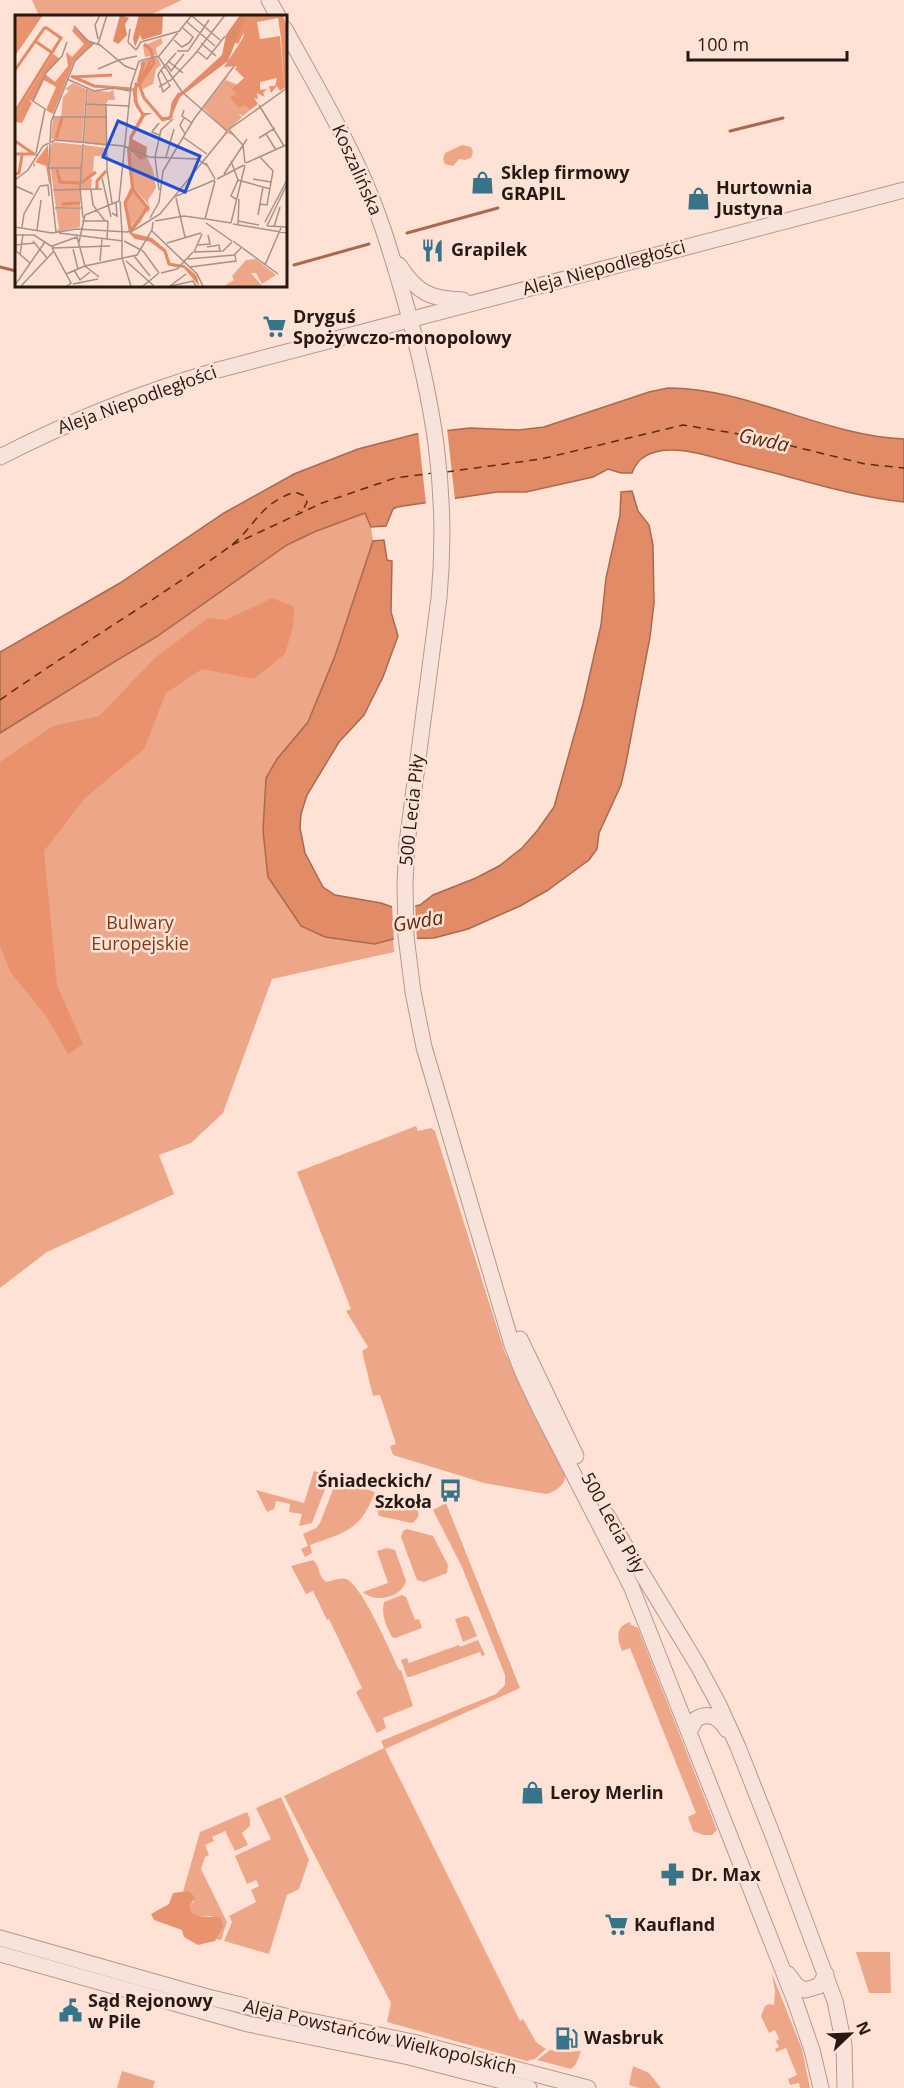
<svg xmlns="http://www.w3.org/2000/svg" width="904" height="2088" font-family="'Open Sans',sans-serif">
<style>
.green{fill:#eea688}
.forest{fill:#ea926e}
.water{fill:#e28b67;stroke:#aa694e;stroke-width:1.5}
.pier{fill:#ffe2d6}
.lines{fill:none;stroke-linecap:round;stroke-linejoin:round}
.stream{stroke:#aa694e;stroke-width:3}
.ferry{stroke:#60290f;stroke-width:1.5;stroke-dasharray:8 6;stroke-linecap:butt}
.secondary-casing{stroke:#b89789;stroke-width:17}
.secondary{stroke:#f8e3db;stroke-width:15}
.labels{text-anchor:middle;stroke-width:5;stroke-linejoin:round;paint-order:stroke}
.street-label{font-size:18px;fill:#261914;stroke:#ffe2d6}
.poi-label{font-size:18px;font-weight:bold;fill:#261914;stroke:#ffe2d6;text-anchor:start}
.park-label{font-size:18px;fill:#853710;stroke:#ffe2d6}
.water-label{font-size:20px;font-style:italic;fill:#60290f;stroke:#ffe2d6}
.inset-river{fill:none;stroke:#e28b67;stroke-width:3}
.inset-road{fill:none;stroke:#a89288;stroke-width:1.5}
.view{fill:#1d4ed8;fill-opacity:0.15;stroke:#1d4ed8;stroke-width:3}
.inset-edge{fill:none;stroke:#261914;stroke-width:3}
</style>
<rect width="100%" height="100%" fill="#ffe2d6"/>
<!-- green -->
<g class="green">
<polygon points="32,0 182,0 148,16 39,16"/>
<polygon points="462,145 471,147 473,152 471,158 465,160 459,159 453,166 445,164 443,159 445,153"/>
<polygon points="365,513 371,527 373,541 367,561 335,656 308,722 277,759 266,778 263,831 268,877 280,893 325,937 375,944 393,939 394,952 272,979 223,1113 191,1143 159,1155 174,1194 47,1252 0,1288 0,733 114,662 156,637 287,545 314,532"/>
<path d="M416 1126 418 1131 431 1128 435 1131 505 1353 564 1462C569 1478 563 1490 546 1494L484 1483 393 1455 390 1446 396 1444 380 1395 373 1396 362 1351 368 1347 346 1311 351 1309 297 1172Z"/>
<polygon points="314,1471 330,1476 312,1523 299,1526 302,1514 289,1512 290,1504 276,1501 274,1509 267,1512 256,1490 304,1503"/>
<path d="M337 1479 375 1492C361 1530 346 1532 310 1545L312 1553 305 1557 301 1549 308 1546 303 1534 316 1528 320 1523Z"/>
<path d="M380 1494 402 1501 413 1500C418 1509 423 1516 412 1523L379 1516 376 1506Z"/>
<polygon points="446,1503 520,1688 385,1749 520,2021 523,2019 536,2042 546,2049 535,2059 527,2061 387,2022 391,2003 284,1796 384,1748 381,1741 496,1694 505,1685 505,1675 462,1567 433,1510"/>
<polygon points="407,1529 433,1536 448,1565 447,1573 424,1582 417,1580 401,1537 403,1531"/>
<path d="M387 1548 395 1550 406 1581C402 1597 376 1604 363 1592L388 1583 377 1551Z"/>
<path d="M313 1560C320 1565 318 1577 326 1582 333 1581 341 1576 348 1580 364 1590 390 1651 399 1670H401L413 1706 383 1718 386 1728 377 1733 356 1692 362 1688 329 1619 327 1620 313 1591 306 1594 291 1566Z"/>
<path d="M402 1595 406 1597 415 1620 419 1619 422 1628 395 1638 392 1637C386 1626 381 1615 384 1602Z"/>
<polygon points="465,1616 469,1617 477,1636 463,1642 455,1619"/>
<path d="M630 1622 631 1625 638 1628 717 1830 712 1835H704L693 1831 688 1817 696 1813 630 1648 622 1651C617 1638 615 1627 630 1622Z"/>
<polygon points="478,1640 485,1655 482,1656 480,1652 410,1677 407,1677 401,1660 407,1658 409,1663 459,1645 460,1647"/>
<polygon points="281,1797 309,1860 299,1889 287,1895 269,1954 224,1941 232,1922 229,1916 256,1902 251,1890 259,1886 256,1880 247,1884 235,1856 271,1839 256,1808"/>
<polygon points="247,1812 250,1819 250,1826 242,1833 248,1845 235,1851 225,1831 212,1837 214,1841 205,1845 209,1855 205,1857 201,1869 227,1922 221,1940 216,1939 217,1936 212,1916 202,1917 192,1913 190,1906 194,1901 183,1892 200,1832"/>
<polygon points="856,1952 890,1952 891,1993 869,1993"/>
<polygon points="772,1974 802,2049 810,2088 800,2088 799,2083 790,2085 788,2079 797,2075 786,2048 776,2052 775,2049 779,2047 776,2041 779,2039 775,2030 769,2033 761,2016 765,2006 769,2004 774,2005 775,1991"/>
<polygon points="550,2050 565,2052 581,2051 576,2064 571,2069 537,2060"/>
<polygon points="633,2066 649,2073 661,2088 639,2088 629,2085"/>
<polygon points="122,2071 155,2081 153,2088 117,2088"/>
</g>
<!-- forest -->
<g class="forest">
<polygon points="272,598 294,607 293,627 285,654 254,679 202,669 166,693 144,749 85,798 44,851 57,985 83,1044 68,1054 46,1016 11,973 0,946 0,762 53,726 99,716 156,657 208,618 226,620"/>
<polygon points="189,1891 195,1897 190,1906 192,1913 202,1917 220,1917 223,1926 215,1941 198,1945 184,1937 182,1930 154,1920 151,1914 169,1904 173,1893"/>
</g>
<!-- water -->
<g class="water">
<path d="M668 388C749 388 824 436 904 439V502C848 496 794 477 739 464 718 459 694 450 672 450 654 450 638 455 632 473H621L608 469 593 477 526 492H497L397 507 393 509 386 526 371 527 365 513 314 532 287 545 156 637 114 662 0 733V652L120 583 224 513 294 474 358 449 416 434 470 428 519 430 544 427 649 392Z"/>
<polygon points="632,491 638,511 649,525 653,545 654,603 650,637 626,763 621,785 599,833 597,849 589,860 548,890 520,906 468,929 434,938 393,939 375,944 325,937 301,926 268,877 263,831 266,778 277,759 308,722 335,656 373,541 384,540 387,560 392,561 391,612 398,636 383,677 364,715 339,742 307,795 301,814 300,828 305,853 323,887 335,895 381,903 398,909 420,905 433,895 476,878 499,866 522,848 537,831 554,807 583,704 601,625 606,578 620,515 621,492"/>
</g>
<!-- pier -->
<g class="pier">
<polygon points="447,428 455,500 426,504 418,430"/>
<polygon points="415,903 417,941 394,942 392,905 398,906"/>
</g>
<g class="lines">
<!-- stream -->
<g class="stream">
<polyline points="730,131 783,118"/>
<polyline points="407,233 498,208"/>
<polyline points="294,265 369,244"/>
<polyline points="0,267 16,271"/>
</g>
<!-- ferry -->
<g class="ferry">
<polyline points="446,472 541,459 683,425 751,436 865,464 904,468"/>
<polyline points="232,545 322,503 395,478 433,473"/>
<path d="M0 700C75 647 155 601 229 547 256 527 258 504 295 492L305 496 307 502 304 508 298 512"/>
</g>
<defs>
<g id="secondary">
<polyline points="269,0 278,16"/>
<path d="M285 29C311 77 339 124 361 173 379 212 391 253 403 294 433 399 449 488 439 598L407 843 405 884 406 936 413 992 424 1047 512 1345 523 1373 541 1411 631 1586 795 2001 812 2050 821 2088"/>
<path d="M399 265C417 293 430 299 463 300"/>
<path d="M0 457C70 421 143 392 218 370L904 190"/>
<polyline points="520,1339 576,1456"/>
<polyline points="606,1514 697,1664 719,1705 738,1747 775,1841 835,2001 844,2045 845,2088"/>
<path d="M689 1732 696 1719C710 1711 719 1718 727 1730"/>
<polyline points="0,1938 204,1996 281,2015 413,2042 588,2088"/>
<polyline points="0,1954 248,2024 409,2057 529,2088"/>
<polyline points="788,1974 797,1986 805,1990 819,1986 826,1974"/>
</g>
</defs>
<!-- secondary casing -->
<use href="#secondary" class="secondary-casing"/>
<!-- secondary -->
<use href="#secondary" class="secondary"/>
</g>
<!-- icons -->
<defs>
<symbol id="shop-bare" viewBox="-9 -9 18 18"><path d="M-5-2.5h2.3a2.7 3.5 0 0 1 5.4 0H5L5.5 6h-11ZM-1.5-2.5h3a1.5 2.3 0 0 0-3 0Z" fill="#357489" stroke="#ffe2d6" stroke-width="2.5" paint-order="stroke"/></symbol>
<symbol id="restaurant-bare" viewBox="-9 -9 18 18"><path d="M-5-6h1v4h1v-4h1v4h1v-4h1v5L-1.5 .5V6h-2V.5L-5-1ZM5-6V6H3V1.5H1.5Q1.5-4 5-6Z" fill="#357489" stroke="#ffe2d6" stroke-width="2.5" paint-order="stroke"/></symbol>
<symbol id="supermarket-bare" viewBox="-9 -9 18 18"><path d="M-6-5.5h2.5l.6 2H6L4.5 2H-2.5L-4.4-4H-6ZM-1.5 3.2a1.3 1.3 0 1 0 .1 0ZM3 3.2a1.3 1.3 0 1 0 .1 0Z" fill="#357489" stroke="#ffe2d6" stroke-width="2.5" paint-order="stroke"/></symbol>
<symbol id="bus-bare" viewBox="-9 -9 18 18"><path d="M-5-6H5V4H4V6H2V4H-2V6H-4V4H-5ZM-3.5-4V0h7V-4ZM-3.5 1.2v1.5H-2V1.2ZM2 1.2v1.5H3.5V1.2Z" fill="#357489" stroke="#ffe2d6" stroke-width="2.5" paint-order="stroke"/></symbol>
<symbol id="pharmacy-bare" viewBox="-9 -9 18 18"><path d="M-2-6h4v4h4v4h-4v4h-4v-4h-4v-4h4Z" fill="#357489" stroke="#ffe2d6" stroke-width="2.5" paint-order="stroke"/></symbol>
<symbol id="civic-bare" viewBox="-9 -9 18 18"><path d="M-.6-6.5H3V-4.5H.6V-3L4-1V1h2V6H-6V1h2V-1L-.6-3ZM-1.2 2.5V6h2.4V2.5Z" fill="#357489" stroke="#ffe2d6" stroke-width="2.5" paint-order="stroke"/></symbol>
<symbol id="fuel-bare" viewBox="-9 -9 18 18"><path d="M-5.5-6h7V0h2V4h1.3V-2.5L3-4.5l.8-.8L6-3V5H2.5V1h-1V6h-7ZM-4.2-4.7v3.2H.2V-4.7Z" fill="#357489" stroke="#ffe2d6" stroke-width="2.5" paint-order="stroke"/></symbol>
</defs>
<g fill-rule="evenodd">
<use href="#shop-bare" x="466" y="166" width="33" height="33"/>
<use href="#shop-bare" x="682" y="182" width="33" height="33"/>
<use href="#restaurant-bare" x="416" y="234" width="33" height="33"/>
<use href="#supermarket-bare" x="258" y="310" width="33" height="33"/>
<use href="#bus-bare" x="434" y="1474" width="33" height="33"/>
<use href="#shop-bare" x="516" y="1776" width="33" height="33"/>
<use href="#pharmacy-bare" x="656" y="1858" width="33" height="33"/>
<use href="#supermarket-bare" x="600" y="1908" width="33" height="33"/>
<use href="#civic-bare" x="54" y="1994" width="33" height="33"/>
<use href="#fuel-bare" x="550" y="2022" width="33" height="33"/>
</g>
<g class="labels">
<!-- street labels -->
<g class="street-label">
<text transform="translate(357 170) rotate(66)" y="6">Koszalińska</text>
<text transform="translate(604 268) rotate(-15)" y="6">Aleja Niepodległości</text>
<text transform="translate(137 400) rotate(-20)" y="6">Aleja Niepodległości</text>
<text transform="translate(412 810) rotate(-84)" y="6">500 Lecia Piły</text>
<text transform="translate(613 1523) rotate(61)" y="6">500 Lecia Piły</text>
<text transform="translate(380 2037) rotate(13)" y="6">Aleja Powstańców Wielkopolskich</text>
</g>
<!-- poi labels -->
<g class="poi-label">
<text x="501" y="179">Sklep firmowy<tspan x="501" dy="21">GRAPIL</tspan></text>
<text x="716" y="194">Hurtownia<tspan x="716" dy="21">Justyna</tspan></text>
<text x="451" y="256">Grapilek</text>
<text x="293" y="323">Dryguś<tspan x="293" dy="21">Spożywczo-monopolowy</tspan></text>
<text x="432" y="1487" text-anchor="end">Śniadeckich/<tspan x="432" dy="21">Szkoła</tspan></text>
<text x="550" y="1799">Leroy Merlin</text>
<text x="691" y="1881">Dr. Max</text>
<text x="634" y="1931">Kaufland</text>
<text x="88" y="2007">Sąd Rejonowy<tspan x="88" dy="21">w Pile</tspan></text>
<text x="584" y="2044">Wasbruk</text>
</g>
<!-- park labels -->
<g class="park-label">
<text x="140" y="929">Bulwary<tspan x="140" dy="21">Europejskie</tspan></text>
</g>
<!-- water labels -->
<g class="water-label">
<text transform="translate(764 440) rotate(12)" y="7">Gwda</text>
<text transform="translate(418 921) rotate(-9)" y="7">Gwda</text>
</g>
</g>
<!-- overview -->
<g transform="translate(15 15)">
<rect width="272" height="272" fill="#ffe2d6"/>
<path d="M146 23 148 28 141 33 142 40 130 42 128 31ZM142 41 146 50 141 54 138 69 128 74 123 67 127 57 125 47ZM214 60 211 65 223 70 218 74 214 71 236 94 229 100 244 90 228 101 223 98 227 102 215 114 220 121 212 118 204 126 211 116 188 93ZM58 68 71 74 67 128 36 124 38 103 46 102 48 82 54 76 50 74ZM98 73 100 85H93L91 89V131L69 128 73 75 95 77ZM37 127 67 130 65 192 41 193 34 141ZM69 130 91 133 92 141H79L78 159 71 163 77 164 76 174H65ZM114 136 125 145 132 142 138 155 141 173 133 185 135 195 132 199 133 189 119 173ZM118 176 128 184 131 194 115 212 111 186ZM65 193V212L41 217 44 213 41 194ZM241 244 261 260 247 269 241 258H236L247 271H209L219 265 217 261 231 245Z" fill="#eea688"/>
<path d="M0 0H28L0 41ZM231 0H268L271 9V72L265 76 262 71 256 78 254 71H260L262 63 245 67V75L252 74 248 78 250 82 242 78 243 84 239 83 243 89 235 95 230 90 224 93 215 83 220 79 226 84 209 66 218 73 229 63 220 54 222 51 209 52 228 23 229 17 223 29 219 27ZM263 3 266 23 269 69 265 21 245 24 242 7ZM59 12 78 29 59 46 38 99 31 95 41 72 29 65 18 87 13 84 17 88 7 108 0 107V100L38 39 45 44 30 59 40 67 53 51 51 37 57 42 69 29 57 16ZM33 130 35 168 34 169 31 151 20 147V152L18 150Z" fill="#ea926e" fill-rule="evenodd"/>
<path d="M105 0 114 3 110 9 112 20 103 29 98 26ZM124 0H148L147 19 127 25 125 20 120 32 118 23ZM225 0H231L213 46 165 82 155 105H146L127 81 125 71 120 74 124 92 129 98H138L130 101 117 124 132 132 131 143 125 145 115 136 119 173 134 193 117 218 137 223 151 235 155 248 169 250 182 261 184 271 169 253 153 250 149 237 137 227 120 224 114 218 109 187 116 172 112 135 127 100 121 92 117 74 125 68 130 82 147 102H154L159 84 207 40 211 20ZM118 176 131 193 116 212 111 186Z" fill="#e28b67" fill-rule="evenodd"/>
<path class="inset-river" d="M20 26 36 37M0 55 30 12M56 61 79 71 117 74M59 62 97 60M123 67 129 47M125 67 136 45M125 68 139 48 136 35 129 29M0 97 46 23 30 12M41 123 47 103M0 126 19 139H0M114 142 116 122 128 100 120 86 121 69H124L129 83 148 105 156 102 158 88 164 79H166L164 81M114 143 118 174 110 188 115 213M42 154 45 167 64 168M0 159 4 158 7 140M66 168 81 157M82 174V166L91 156M118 175 132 192 123 208M47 189 65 188M134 224 150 236 154 249 163 251"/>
<path class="inset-road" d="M177 1 205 25M172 7 200 31M59 11 73 26 85 30 110 51 121 55M168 13 178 22 174 28M115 14 113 27 121 35M83 24 80 10 85 0M159 25 167 32 174 28M186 28 201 41M83 29 92 0M121 35 126 27 165 16M162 36H173L194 5M182 36 192 44 210 21M143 41 167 77 212 116M144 41 177 0M104 45 122 41M153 46 168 58M152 50 156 56 169 39M83 54 104 45M146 55 155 71 148 77 143 60 146 55 161 38M52 64 79 76 99 73 115 76M144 72 156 65 180 39 210 0M71 89 114 91M91 89 92 155 97 188M244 90 269 131M169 95 167 101 177 108M38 102H91M169 103 165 110 170 119M213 115 272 73M215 116 228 130 230 148M251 119 261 135M144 120 137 117 144 108M168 122 192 139M244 123 260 113M21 138 30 94 18 86 31 58 47 41 52 27M151 142 159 114M216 146 223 165M191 148 200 164M231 148 271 130M34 153H66M209 159 232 124M87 163 96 202M202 164 229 150M238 164 256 167M0 165 13 155 28 131 40 125 109 131 134 142 182 144 193 151M0 171 18 179M25 171 33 170 34 181M38 175 87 174M76 175 78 190 90 206M144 175 140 142 146 115 158 104M159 182 200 165M161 183 170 222M221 184 216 181 223 165 255 174M104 186 116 70 124 46 143 41M105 186 107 217M245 189 252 190 258 156 245 142M40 193H66M97 198 102 201 101 187M243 200 248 172M68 203 65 173 72 74M135 203 144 187 148 156 179 104 220 50M190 204 200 166M191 204 216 208M67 206H93M140 206 169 201 190 204M223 206 244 210M250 207 272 165M191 208 217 226M216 208 230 150M218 209 272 218M223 210 224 184M252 211 272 169M252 211 272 212M0 212 37 218 62 214 112 217 121 214 145 199 212 117M7 212 9 199 25 171M259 212 265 192M22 215 26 185M137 216 182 259 188 271M41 217 34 152 36 107 60 46 79 28M107 217V243L116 271M44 218 108 226M92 224 93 206M18 226 32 243M109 226 128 236 144 258M218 226 263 259M64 227 70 200 104 186M152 228 186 218M0 230 20 228M183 230 195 229 193 220M37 231 62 222 70 251 84 262M192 232 204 230 205 237M37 233 56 268 52 271M38 233 95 231M58 234 63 254M179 237 208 236 217 227M179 237 187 219M5 240 8 219M119 241 135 261M173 244 219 240 226 233M85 246 87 224M111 246 139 271M15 248 1 236V220H19L39 233M250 250 266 213M175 252 221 246 220 240M59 255 65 265 75 257M146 258 162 254 178 237M51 259 70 251 122 240 137 215 138 207M58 269 83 264M0 270 30 227M6 271 39 236M128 271 144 258M155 271 171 259M156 271 178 266 181 271"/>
<path class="view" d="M103 106 185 141 170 177 88 142Z"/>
<rect width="272" height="272" class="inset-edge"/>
</g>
<!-- north arrow -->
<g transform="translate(850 2034) rotate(67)" stroke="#ffe2d6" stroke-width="4.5" paint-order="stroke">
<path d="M0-4.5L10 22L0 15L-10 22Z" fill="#261914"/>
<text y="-9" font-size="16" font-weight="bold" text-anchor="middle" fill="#261914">N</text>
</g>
<!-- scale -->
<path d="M688 51v9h159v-9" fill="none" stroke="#261914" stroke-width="3"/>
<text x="697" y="51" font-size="18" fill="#261914" stroke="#ffe2d6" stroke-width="4.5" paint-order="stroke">100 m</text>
</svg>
